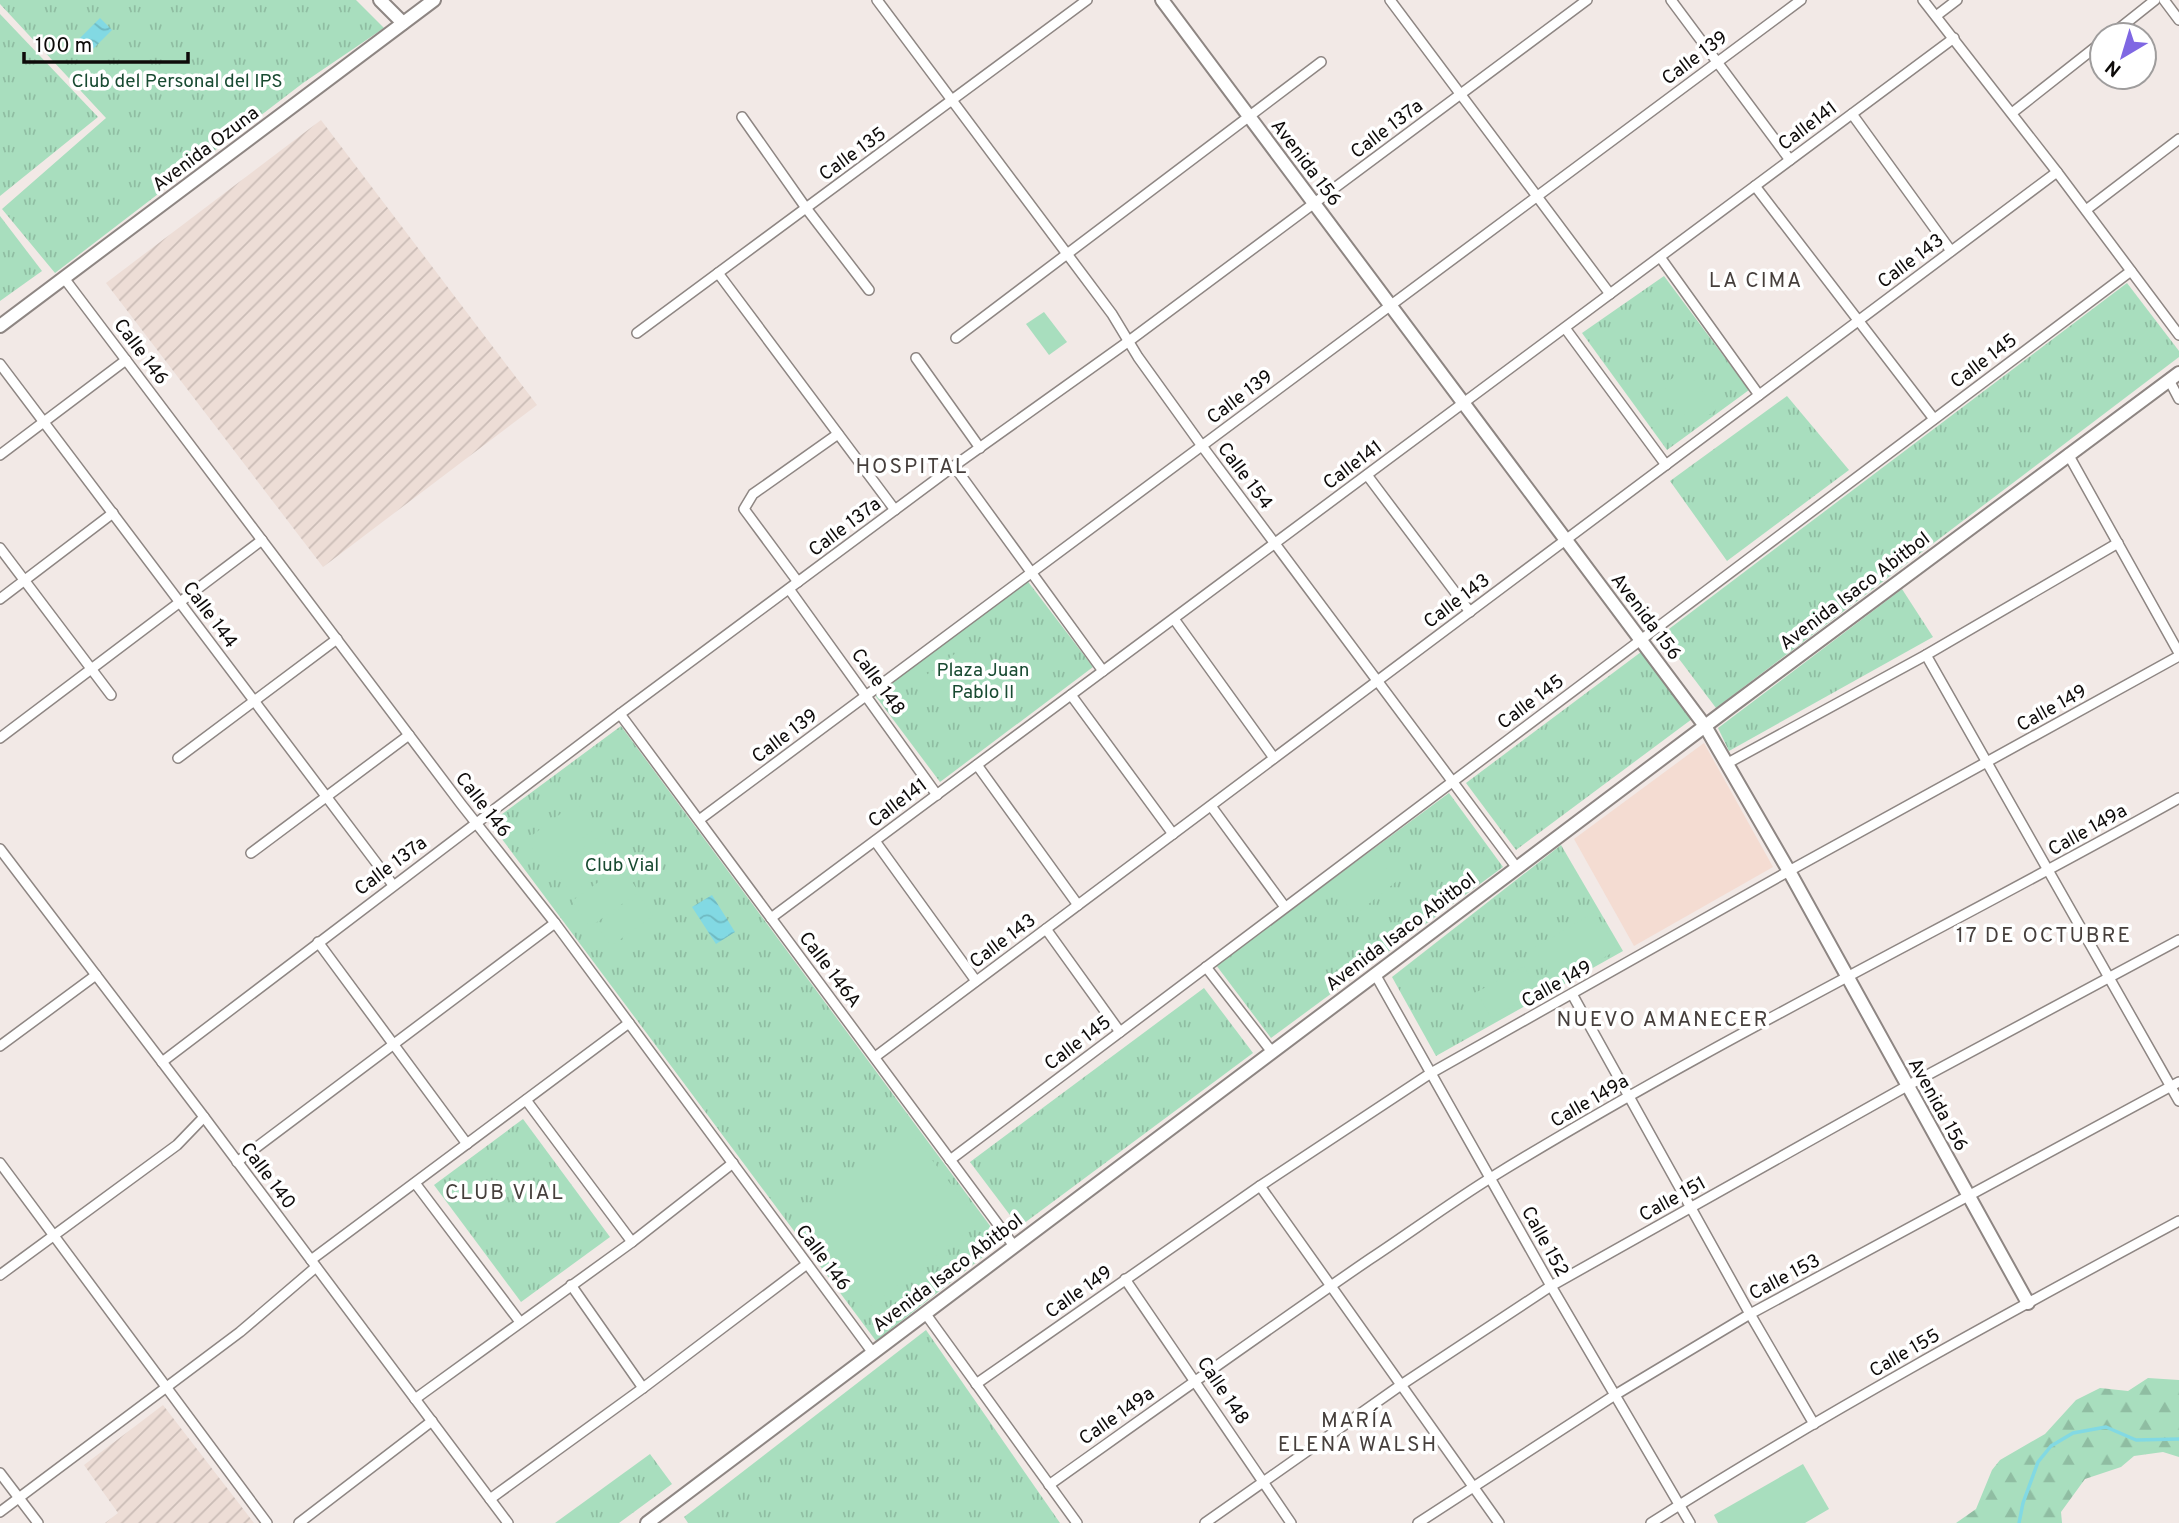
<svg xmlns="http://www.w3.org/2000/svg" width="2179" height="1523" font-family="Overpass,sans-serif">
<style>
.industrial{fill:url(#industrial-furrows)}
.education{fill:#f4dcd2}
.grass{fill:url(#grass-tufts)}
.forest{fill:url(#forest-firs)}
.pitch{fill:#a8debe}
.water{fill:url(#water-waves)}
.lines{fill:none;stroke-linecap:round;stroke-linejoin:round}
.stream{stroke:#82d9e3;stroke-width:3.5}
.street-casing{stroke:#8e8683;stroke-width:12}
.secondary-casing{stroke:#8e8683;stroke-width:16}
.street{stroke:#fff;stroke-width:9}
.secondary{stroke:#fff;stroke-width:12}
.labels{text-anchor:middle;stroke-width:7;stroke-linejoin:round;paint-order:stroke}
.street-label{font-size:19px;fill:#0e0b0a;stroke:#fff}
.park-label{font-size:19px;fill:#194b32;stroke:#fff}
.neighbourhood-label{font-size:21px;letter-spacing:2px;fill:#463f3c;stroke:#fff}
</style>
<defs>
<pattern id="industrial-furrows" width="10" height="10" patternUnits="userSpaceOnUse" patternTransform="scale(1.75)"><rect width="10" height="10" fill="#edddd6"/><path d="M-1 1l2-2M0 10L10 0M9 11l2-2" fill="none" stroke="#cabcb6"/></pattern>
<pattern id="grass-tufts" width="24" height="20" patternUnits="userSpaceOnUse" patternTransform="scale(1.75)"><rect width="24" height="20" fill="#a8debe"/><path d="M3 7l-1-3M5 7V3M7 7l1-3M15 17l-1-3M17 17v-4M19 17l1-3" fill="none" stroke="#8fbda2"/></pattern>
<pattern id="forest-firs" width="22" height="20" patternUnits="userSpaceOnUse" patternTransform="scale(1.75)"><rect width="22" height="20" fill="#a8debe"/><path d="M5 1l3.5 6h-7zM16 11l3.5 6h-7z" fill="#8fbda2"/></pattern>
<pattern id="water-waves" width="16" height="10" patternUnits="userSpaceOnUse" patternTransform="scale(1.75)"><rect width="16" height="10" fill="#82d9e3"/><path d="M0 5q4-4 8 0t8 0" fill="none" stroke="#6fb9c1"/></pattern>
</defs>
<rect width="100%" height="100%" fill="#f2e9e6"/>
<!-- industrial -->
<g class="industrial">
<polygon points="321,120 537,405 323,567 106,283"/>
<polygon points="163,1405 254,1523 105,1523 118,1513 84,1465"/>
</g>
<!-- education -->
<polygon class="education" points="1704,743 1773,867 1634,946 1574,839"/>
<!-- grass -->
<g class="grass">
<polygon points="0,0 356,0 384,28 303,83 55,273 2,209 106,118 0,4"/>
<polygon points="0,14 98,117 0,196"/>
<polygon points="0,216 42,271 0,301"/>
<polygon points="1664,276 1749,390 1667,450 1582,333"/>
<polygon points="2127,283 2179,351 2179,357 1716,708 1661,635"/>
<polygon points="1787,396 1849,470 1727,561 1670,481"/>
<polygon points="1026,579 1093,667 940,782 874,694"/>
<polygon points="1902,589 1933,637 1729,751 1718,728"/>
<polygon points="1641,652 1692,719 1516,850 1466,783"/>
<polygon points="621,726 1002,1242 876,1341 490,823"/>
<polygon points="1449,793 1503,867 1271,1038 1216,965"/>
<polygon points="1561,845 1623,951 1436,1056 1392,977"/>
<polygon points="1204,988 1253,1053 1019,1227 970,1162"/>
<polygon points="523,1119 610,1237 521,1302 434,1185"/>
<polygon points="926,1330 1060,1523 688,1523 684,1517"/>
<polygon points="650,1454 672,1484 619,1523 555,1523"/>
</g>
<!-- forest -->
<polygon class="forest" points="2148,1378 2179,1380 2179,1457 2163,1452 2134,1456 2121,1467 2085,1479 2061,1512 2062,1523 1956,1523 1976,1509 1992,1470 2000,1460 2045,1434 2076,1400 2100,1388 2128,1391"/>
<!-- pitch -->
<g class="pitch">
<polygon points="1044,312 1067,342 1049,355 1026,324"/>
<polygon points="1686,369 1716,410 1693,426 1663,385"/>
<polygon points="968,644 986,667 943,700 925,676"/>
<polygon points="576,802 596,828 546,866 526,840"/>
<polygon points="600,836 618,861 572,894 554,869"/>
<polygon points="1375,855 1397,881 1355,915 1334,889"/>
<polygon points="621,866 639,892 590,927 572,901"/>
<polygon points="639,895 653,916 611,946 597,926"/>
<polygon points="1595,912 1617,950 1556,985 1534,948"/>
<polygon points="1524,966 1538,992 1491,1018 1477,992"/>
<polygon points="912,1134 980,1222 863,1312 795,1225"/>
<polygon points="1803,1464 1829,1509 1805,1523 1718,1523 1714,1515"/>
</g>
<!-- water -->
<g class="water">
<polygon points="100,18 112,30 88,54 76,42"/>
<polygon points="712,895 735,932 716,944 692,907"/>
</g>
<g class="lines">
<!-- stream -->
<polyline class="stream" points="2019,1523 2023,1503 2038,1462 2051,1446 2073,1433 2106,1427 2136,1440 2179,1439"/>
<defs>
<g id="street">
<polyline points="877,0 1112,314 1138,357 1202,446 1517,868"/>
<polyline points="1390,0 1610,294"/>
<polyline points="1671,0 1790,160"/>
<polyline points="1923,0 2057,172 2179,335"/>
<polyline points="2164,0 2179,20"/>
<polyline points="1936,16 1957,0"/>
<polyline points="2111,35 2155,0"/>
<polyline points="2012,113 2102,42"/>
<polyline points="1852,114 1951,251"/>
<polyline points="742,117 806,208 869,290"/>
<polyline points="1755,186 1934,419"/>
<polyline points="2086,210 2179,139"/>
<polyline points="1660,257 1759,395"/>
<polyline points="718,273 895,510"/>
<polyline points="64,278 461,804 555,923 873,1353"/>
<polyline points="1565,328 1666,465"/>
<polyline points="637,333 1087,0"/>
<polyline points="956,338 1321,62"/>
<polyline points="916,358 980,448"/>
<polyline points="0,364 393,885"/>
<polyline points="2169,380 2179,399"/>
<polyline points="2068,454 2179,653"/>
<polyline points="0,455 126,360"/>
<polyline points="954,466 1103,671"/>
<polyline points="1367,475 1470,612"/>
<polyline points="0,548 111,695"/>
<polyline points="798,582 744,509 753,494 838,434"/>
<polyline points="789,589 937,795"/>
<polyline points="0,599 113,513"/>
<polyline points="1174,619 1274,758"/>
<polyline points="1926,655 2179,1101"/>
<polyline points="1071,695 1173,834"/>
<polyline points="620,714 1014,1246"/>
<polyline points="0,738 262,540"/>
<polyline points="178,758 337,639"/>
<polyline points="1728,763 1926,655 2118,543"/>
<polyline points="977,765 1078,905"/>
<polyline points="1211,806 1285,907"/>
<polyline points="699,820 1801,0"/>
<polyline points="875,841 976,981"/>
<polyline points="0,849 204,1117 508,1523"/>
<polyline points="251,853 409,735"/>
<polyline points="771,918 1954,38"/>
<polyline points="1046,929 1120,1032"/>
<polyline points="318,942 467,1144"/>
<polyline points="1206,967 1272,1052"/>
<polyline points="1375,974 1551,1286 1690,1523"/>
<polyline points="1572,994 1750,1314 1814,1424"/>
<polyline points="0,1046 96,975"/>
<polyline points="875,1057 2057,172"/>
<polyline points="162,1062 620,714 954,466 1129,341 1587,0"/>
<polyline points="526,1100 632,1242"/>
<polyline points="950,1160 2131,271"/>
<polyline points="237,1162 555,923"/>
<polyline points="0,1163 267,1523"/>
<polyline points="415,1183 520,1322"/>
<polyline points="1260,1186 1499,1523"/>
<polyline points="311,1260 629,1023"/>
<polyline points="0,1275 177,1145 204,1117"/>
<polyline points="1125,1279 1291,1523"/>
<polyline points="571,1285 643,1388"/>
<polyline points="925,1313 1077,1523"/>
<polyline points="976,1384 1260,1186 1431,1073 1789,871 2179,656"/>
<polyline points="415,1399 632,1242 733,1163"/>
<polyline points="0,1473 38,1523"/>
<path d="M1049 1485C1156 1409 1262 1333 1370 1259 1411 1232 1450 1203 1492 1177 1715 1040 1951 926 2179 798"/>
<polyline points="490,1499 643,1388 807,1264"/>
<polyline points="0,1512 240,1332 316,1267"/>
<polyline points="299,1523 432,1421"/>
<polyline points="1205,1523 1401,1385 1551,1286 1907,1086 2179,940"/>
<polyline points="1418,1523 1615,1395 1750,1314 2179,1082"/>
<path d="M1651 1523C1822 1414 2001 1317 2179 1221"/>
</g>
<g id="secondary">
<polyline points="380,0 403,23"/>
<polyline points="1162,0 1705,726 1789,871 2028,1303"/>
<polyline points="0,326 434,0"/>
<polyline points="647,1523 1729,708 2179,373"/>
</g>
</defs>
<!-- street casing -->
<use href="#street" class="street-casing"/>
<!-- secondary casing -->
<use href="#secondary" class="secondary-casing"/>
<!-- street -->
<use href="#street" class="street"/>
<!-- secondary -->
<use href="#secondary" class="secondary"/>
</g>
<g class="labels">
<!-- street labels -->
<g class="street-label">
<text transform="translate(1694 57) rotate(-37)" y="7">Calle 139</text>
<text transform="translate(1807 125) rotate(-37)" y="7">Calle141</text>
<text transform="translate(1386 128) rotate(-37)" y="7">Calle 137a</text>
<text transform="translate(205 148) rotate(-37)" y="7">Avenida Ozuna</text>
<text transform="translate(852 153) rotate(-36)" y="7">Calle 135</text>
<text transform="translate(1307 162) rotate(53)" y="7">Avenida 156</text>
<text transform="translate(1910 260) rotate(-37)" y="7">Calle 143</text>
<text transform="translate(142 351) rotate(53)" y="7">Calle 146</text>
<text transform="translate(1983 360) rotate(-37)" y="7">Calle 145</text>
<text transform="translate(1239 396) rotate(-37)" y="7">Calle 139</text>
<text transform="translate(1352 464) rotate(-37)" y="7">Calle141</text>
<text transform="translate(1246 475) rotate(53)" y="7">Calle 154</text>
<text transform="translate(844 526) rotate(-37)" y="7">Calle 137a</text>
<text transform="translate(1854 590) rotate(-37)" y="7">Avenida Isaco Abitbol</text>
<text transform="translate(1456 600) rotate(-37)" y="7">Calle 143</text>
<text transform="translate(211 614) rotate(53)" y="7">Calle 144</text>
<text transform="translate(1647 616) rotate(53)" y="7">Avenida 156</text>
<text transform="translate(879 681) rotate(54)" y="7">Calle 148</text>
<text transform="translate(1530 701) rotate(-37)" y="7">Calle 145</text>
<text transform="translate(2051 707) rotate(-29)" y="7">Calle 149</text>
<text transform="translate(784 735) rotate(-37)" y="7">Calle 139</text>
<text transform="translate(897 802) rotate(-37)" y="7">Calle141</text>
<text transform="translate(484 804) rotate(52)" y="7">Calle 146</text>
<text transform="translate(2087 829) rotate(-29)" y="7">Calle 149a</text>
<text transform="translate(390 865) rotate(-37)" y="7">Calle 137a</text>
<text transform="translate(1400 931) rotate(-37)" y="7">Avenida Isaco Abitbol</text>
<text transform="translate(1002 940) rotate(-37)" y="7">Calle 143</text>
<text transform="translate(831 969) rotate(53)" y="7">Calle 146A</text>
<text transform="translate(1556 983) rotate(-29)" y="7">Calle 149</text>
<text transform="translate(1077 1042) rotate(-37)" y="7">Calle 145</text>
<text transform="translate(1589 1100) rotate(-30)" y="7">Calle 149a</text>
<text transform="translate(1939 1104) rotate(61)" y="7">Avenida 156</text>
<text transform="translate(269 1175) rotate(53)" y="7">Calle 140</text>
<text transform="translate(1672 1198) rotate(-29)" y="7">Calle 151</text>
<text transform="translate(1546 1241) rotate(61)" y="7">Calle 152</text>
<text transform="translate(824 1257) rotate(53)" y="7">Calle 146</text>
<text transform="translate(947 1272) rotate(-37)" y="7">Avenida Isaco Abitbol</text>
<text transform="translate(1784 1276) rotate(-28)" y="7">Calle 153</text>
<text transform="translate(1078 1291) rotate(-35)" y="7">Calle 149</text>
<text transform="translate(1904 1352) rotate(-30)" y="7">Calle 155</text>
<text transform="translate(1224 1390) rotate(56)" y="7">Calle 148</text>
<text transform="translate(1116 1415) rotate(-35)" y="7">Calle 149a</text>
</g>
<!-- park labels -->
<g class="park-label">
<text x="177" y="87">Club del Personal del IPS</text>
<text x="983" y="676">Plaza Juan<tspan x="983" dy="22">Pablo II</tspan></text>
<text x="622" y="871">Club Vial</text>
</g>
<!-- neighbourhood labels -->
<g class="neighbourhood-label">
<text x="1756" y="287">LA CIMA</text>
<text x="912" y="473">HOSPITAL</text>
<text x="2044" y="942">17 DE OCTUBRE</text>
<text x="1663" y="1026">NUEVO AMANECER</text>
<text x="505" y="1199">CLUB VIAL</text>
<text x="1358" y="1427">MARÍA<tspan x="1358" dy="24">ELENA WALSH</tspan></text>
</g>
</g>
<!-- north arrow -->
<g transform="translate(2123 56) rotate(218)"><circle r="33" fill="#ffffff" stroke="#9f9d9d" stroke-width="2"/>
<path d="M0-5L12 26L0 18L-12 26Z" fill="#7f67e3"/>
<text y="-10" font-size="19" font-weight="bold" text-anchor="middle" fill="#0e0b0a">N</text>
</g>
<!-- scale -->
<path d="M24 52v10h164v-10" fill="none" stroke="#0e0b0a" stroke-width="3.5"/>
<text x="35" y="52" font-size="21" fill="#0e0b0a" stroke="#ffffff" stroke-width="5" paint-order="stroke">100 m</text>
</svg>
